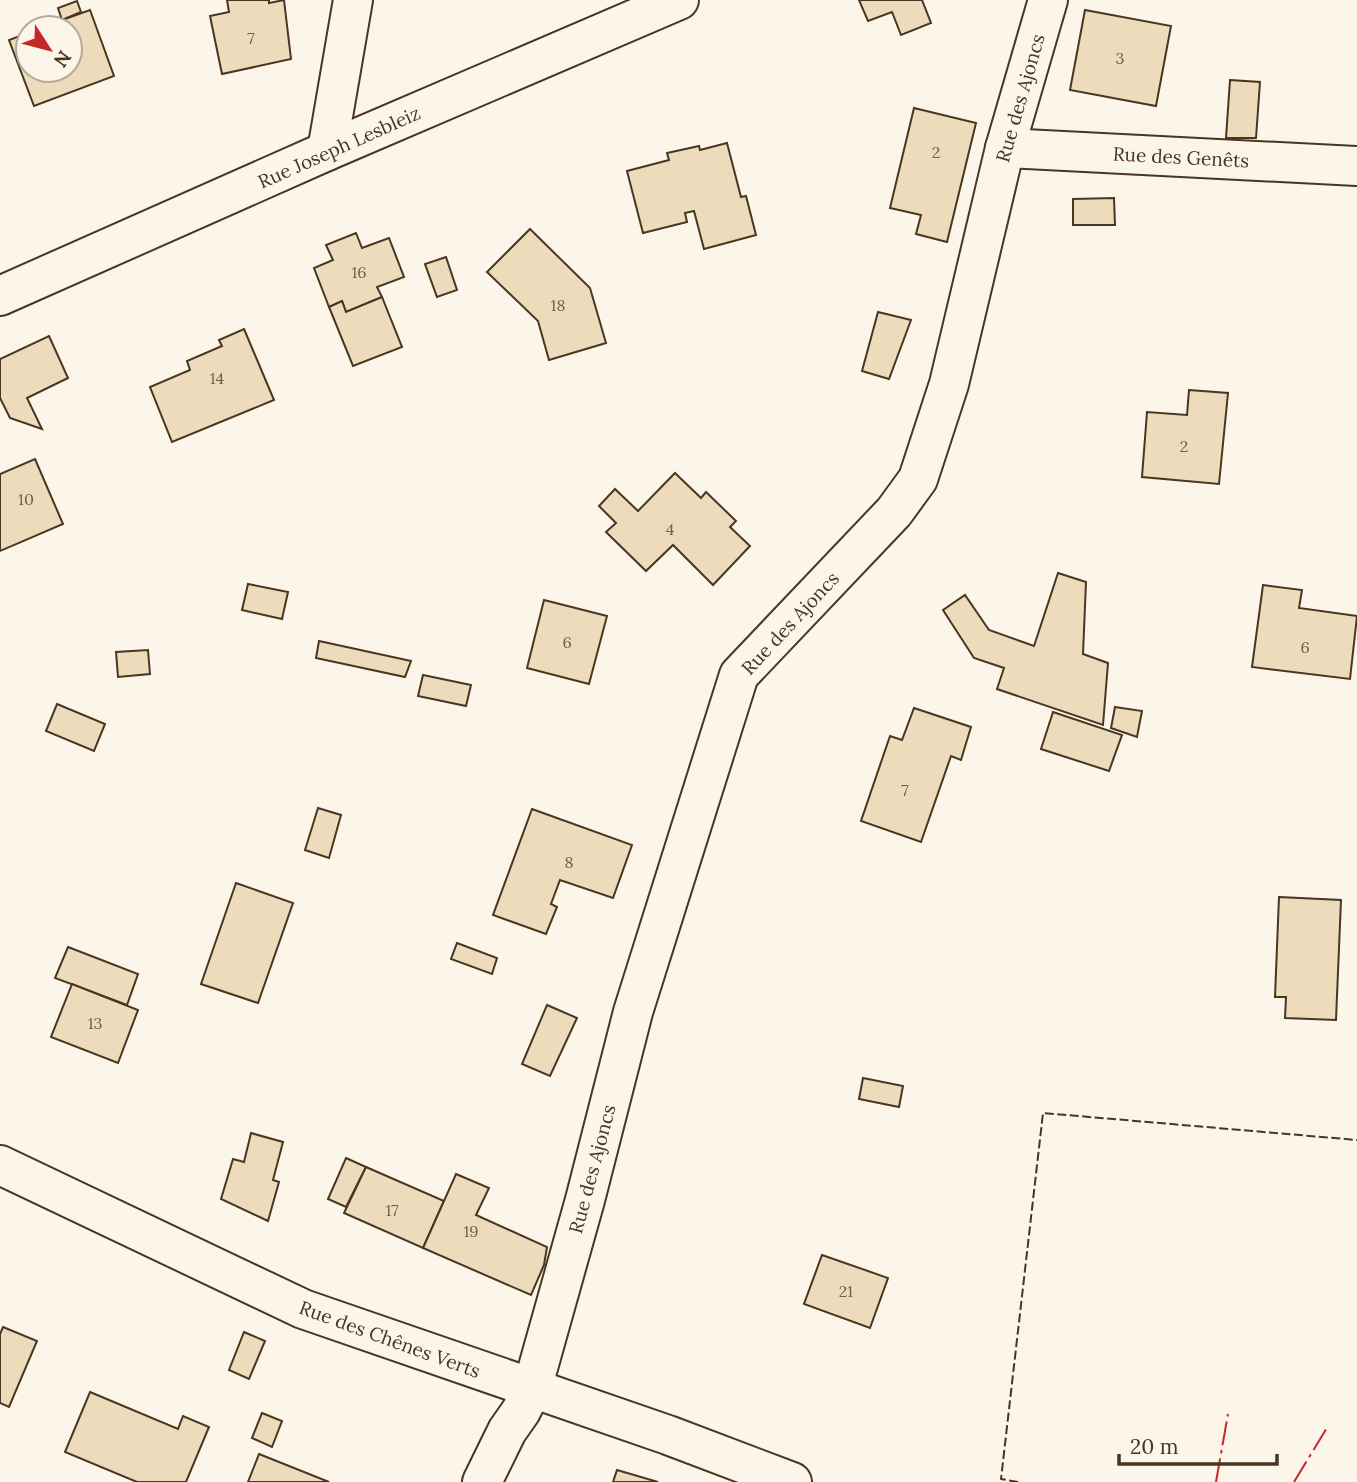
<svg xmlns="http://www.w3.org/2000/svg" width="1357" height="1482" font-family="Lora,serif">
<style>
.building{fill:#ecdcbc;stroke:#4a3520;stroke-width:2}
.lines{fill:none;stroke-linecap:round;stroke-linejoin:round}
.minor-casing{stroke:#4a3520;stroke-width:42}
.major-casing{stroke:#4a3520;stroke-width:42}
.minor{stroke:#fbf6e9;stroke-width:38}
.major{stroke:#fbf6e9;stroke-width:38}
.fence{stroke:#4a3520;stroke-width:2;stroke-dasharray:9 3.5;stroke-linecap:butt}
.power{stroke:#c62828;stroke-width:2;stroke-dasharray:24 5 3.5 5;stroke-linecap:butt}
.labels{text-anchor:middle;stroke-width:5;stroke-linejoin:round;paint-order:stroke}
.number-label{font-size:16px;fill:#725f47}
.street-label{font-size:19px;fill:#4a3520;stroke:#fbf6e9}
</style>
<rect width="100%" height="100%" fill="#fbf6e9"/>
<!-- building -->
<g class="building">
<polygon points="227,0 269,0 269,3 284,0 291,59 222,74 210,16 229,12"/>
<polygon points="859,0 922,0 931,23 901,35 892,12 868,21"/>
<polygon points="77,1 81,12 62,20 58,8"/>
<polygon points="90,10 114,76 34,106 9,40 28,33 28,70 70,70 70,28 40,28"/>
<polygon points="1085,10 1171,26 1156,106 1070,90"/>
<polygon points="1230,80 1260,82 1256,138 1226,138"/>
<polygon points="914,108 976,123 947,242 916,234 921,215 890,208"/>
<polygon points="727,143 741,197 746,196 756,235 704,249 694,211 685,213 687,222 643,233 627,171 669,160 667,153 699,146 700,150"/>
<polygon points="1114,198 1115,225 1073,225 1073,199"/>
<polygon points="530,229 590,288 606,343 549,360 538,321 487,272"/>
<polygon points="356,233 362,248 389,238 404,277 377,287 382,297 346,312 342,301 329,307 314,268 333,260 326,245"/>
<polygon points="446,257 457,290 437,297 425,264"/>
<polygon points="382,297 402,347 353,366 329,307 342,301 346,312"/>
<polygon points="878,312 911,320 889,379 862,371"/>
<polygon points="244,329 274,400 172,442 150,387 190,370 187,361 222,346 219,340"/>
<polygon points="49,336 68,378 27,398 42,429 10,418 0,398 0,359"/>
<polygon points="1189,390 1228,393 1219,484 1142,477 1147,412 1187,415"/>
<polygon points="35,459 63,524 0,551 0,474"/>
<polygon points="675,473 701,498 706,492 736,521 730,527 750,546 713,585 673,545 646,571 606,532 616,523 599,506 615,489 638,511"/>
<polygon points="1058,573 1086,582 1083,654 1108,663 1103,725 997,689 1004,668 974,658 943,610 965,595 989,630 1034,646"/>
<polygon points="248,584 288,592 282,619 242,610"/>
<polygon points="1263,585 1302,590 1299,608 1357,616 1350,679 1252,667"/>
<polygon points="544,600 607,616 589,684 527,668"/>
<polygon points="319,641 411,661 405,677 316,658"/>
<polygon points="148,650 150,674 118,677 116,652"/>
<polygon points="423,675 471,685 466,706 418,696"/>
<polygon points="57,704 105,724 94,751 46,731"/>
<polygon points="1115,707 1142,711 1137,737 1111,728"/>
<polygon points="914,708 971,727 961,760 951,756 921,842 861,821 890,736 902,740"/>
<polygon points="1053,712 1122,735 1109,771 1041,749"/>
<polygon points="318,808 341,815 329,858 305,850"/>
<polygon points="532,809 632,845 613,898 560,880 551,904 557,907 546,934 493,915"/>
<polygon points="236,883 293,903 258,1003 201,984"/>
<polygon points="1279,897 1341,900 1336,1020 1285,1018 1286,997 1275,997"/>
<polygon points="457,943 497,958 492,974 451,959"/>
<polygon points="68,947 138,974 127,1005 55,978"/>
<polygon points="72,984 138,1010 118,1063 51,1037"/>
<polygon points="547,1005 577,1018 550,1076 522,1064"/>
<polygon points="863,1078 903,1086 899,1107 859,1099"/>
<polygon points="251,1133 283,1142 273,1180 279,1182 268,1221 221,1199 233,1159 244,1162"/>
<polygon points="346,1158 366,1167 346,1207 328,1199"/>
<polygon points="366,1167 444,1201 423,1248 344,1213"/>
<polygon points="456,1174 489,1188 476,1215 547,1247 544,1265 531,1295 423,1248"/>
<polygon points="822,1255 888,1278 870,1328 804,1304"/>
<polygon points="3,1327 37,1341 9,1407 0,1403 0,1334"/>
<polygon points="244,1332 265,1341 249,1379 229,1370"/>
<polygon points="90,1392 178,1429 183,1416 209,1427 186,1482 137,1482 65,1452"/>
<polygon points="262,1413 282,1421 272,1447 252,1438"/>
<polygon points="259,1454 329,1482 248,1482"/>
<polygon points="617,1470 658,1482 613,1482"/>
</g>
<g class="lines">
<defs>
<g id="minor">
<polyline points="1005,148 1357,166"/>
<polyline points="327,151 353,0"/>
<polyline points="0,1165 303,1309 668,1435 792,1482"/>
<polyline points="482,1482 507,1431 521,1411 532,1389 585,1200 633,1012 739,675 894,512 918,479 949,384 1005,148 1048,0"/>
</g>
<polyline id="major" points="0,296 327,151 679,0"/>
</defs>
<!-- minor casing -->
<use href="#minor" class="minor-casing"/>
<!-- major casing -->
<use href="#major" class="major-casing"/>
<!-- minor -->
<use href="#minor" class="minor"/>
<!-- major -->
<use href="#major" class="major"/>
<!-- fence -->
<polyline class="fence" points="1018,1482 1001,1479 1043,1113 1357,1140"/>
<!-- power -->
<g class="power">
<polyline points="1216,1482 1228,1414"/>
<polyline points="1294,1482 1328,1426"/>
</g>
</g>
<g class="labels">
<!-- number labels -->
<g class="number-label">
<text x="251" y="44">7</text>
<text x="1120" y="64">3</text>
<text x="936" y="158">2</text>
<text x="359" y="278">16</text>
<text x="558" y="311">18</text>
<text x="217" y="384">14</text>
<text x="1184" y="452">2</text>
<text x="26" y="505">10</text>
<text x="670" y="535">4</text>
<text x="567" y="648">6</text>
<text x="1305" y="653">6</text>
<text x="905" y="796">7</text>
<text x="569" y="868">8</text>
<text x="95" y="1029">13</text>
<text x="392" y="1216">17</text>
<text x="471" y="1237">19</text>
<text x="846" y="1297">21</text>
</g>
<!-- street labels -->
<g class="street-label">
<text transform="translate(1020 98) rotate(-74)" y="7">Rue des Ajoncs</text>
<text transform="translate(339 147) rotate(-24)" y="7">Rue Joseph Lesbleiz</text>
<text transform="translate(1181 157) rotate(3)" y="7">Rue des Genêts</text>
<text transform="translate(790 623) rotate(-47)" y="7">Rue des Ajoncs</text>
<text transform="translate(592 1169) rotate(-75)" y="7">Rue des Ajoncs</text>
<text transform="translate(390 1339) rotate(20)" y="7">Rue des Chênes Verts</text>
</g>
</g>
<!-- north arrow -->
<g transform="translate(49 49) rotate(126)"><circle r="33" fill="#fbf6e9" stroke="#b4a999" stroke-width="2"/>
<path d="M0-5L12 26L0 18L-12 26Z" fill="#c62828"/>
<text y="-10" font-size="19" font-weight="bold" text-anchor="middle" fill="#4a3520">N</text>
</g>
<!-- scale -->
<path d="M1119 1454v10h158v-10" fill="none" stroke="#4a3520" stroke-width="3.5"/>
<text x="1130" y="1454" font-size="21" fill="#4a3520" stroke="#fbf6e9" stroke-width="5" paint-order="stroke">20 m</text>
</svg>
